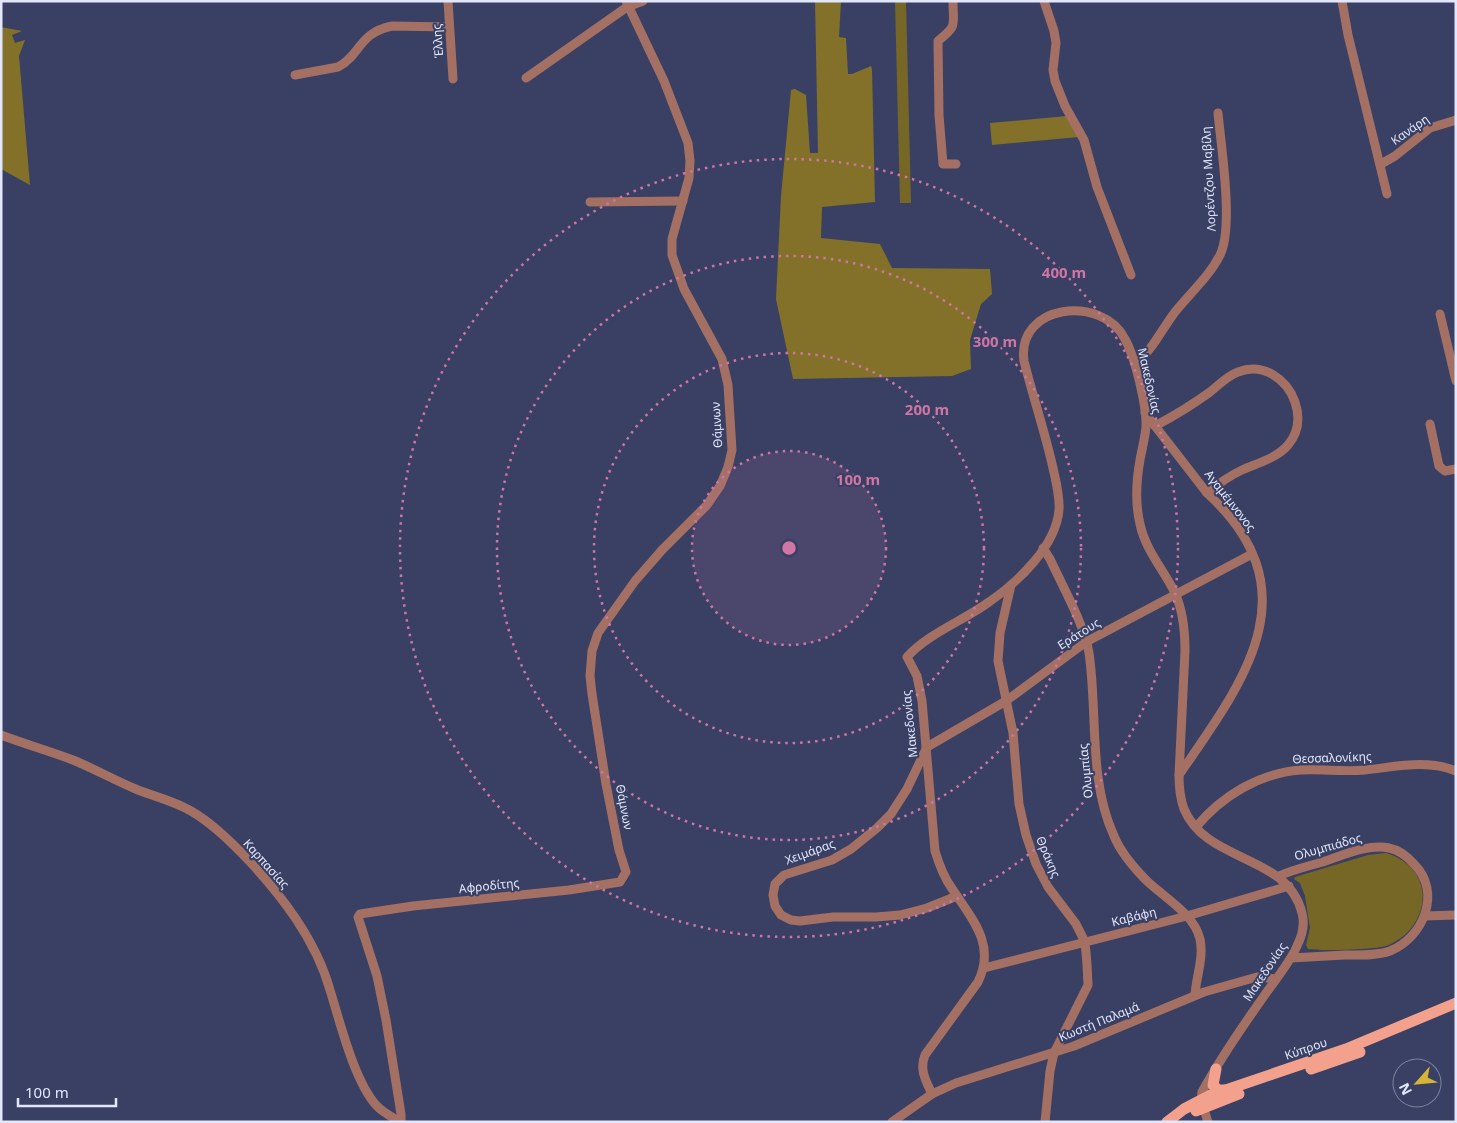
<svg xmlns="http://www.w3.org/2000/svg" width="1457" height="1123" font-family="'Noto Sans',sans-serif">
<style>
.green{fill:#776726}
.forest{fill:#83712a}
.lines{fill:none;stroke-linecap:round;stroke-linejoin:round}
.minor{stroke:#a37063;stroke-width:9}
.major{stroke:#f3a18c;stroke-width:11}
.ring{fill:none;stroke:#d075a4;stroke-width:2.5;stroke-dasharray:2.5 5}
.labels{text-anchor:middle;stroke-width:4;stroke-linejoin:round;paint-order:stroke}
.street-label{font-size:12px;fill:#e2e7fd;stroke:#394063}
.centre{fill:#d075a4;stroke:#394063;stroke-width:2.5}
.ring-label{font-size:15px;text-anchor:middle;font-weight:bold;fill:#d075a4;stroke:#394063;stroke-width:4;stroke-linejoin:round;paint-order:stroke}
</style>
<rect width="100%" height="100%" fill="#394063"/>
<!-- green -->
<g class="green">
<polygon points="895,1 906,1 911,203 900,203"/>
<path d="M1386 853C1436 868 1433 925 1389 945 1377 950 1321 951 1308 949L1306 945 1310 928 1305 896 1300 883 1294 879 1295 877 1368 855Z"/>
</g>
<!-- forest -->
<g class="forest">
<polygon points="815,1 841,1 839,37 846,38 848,74 852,74 871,66 872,69 875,202 822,207 821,238 880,244 892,268 990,269 992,294 981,304 970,340 971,369 952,376 793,379 776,299 781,196 791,90 795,89 806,95 810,153 818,153"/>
<polygon points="1,27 22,31 12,35 15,43 25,40 19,56 30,185 1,169"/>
<polygon points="1067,116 1079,137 992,145 990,123"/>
</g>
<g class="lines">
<!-- minor -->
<g class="minor">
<polyline points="448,1 453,79"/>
<path d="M953 1C953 26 958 25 938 41L939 115 943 164H956"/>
<polyline points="1044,1 1054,31 1056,43 1053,70 1055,81 1065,106 1084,140 1097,187 1131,275"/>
<polyline points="1342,1 1348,35 1387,194"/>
<path d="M295 75 338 67C361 55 358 33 392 26L449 27"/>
<polyline points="526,78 627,7 643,1"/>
<polyline points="1381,164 1395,156 1430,128 1456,120"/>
<polyline points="590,202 683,201"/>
<polyline points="1440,314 1456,381"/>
<path d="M1135 364C1152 351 1162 329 1175 312 1190 293 1209 277 1220 255 1234 227 1221 146 1218 113"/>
<path d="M1145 413 1207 493C1314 591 1244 681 1179 775"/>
<polyline points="1430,424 1439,466 1445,471 1456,469"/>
<path d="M1155 426C1174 416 1192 405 1210 392 1219 385 1227 376 1238 372 1263 362 1287 379 1295 402 1300 417 1299 432 1288 445 1277 458 1258 463 1242 470 1229 476 1218 484 1207 493"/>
<path d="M1043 548 1050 559C1062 585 1085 626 1089 653 1098 714 1088 779 1114 836 1121 853 1134 868 1147 881 1165 898 1194 914 1200 939 1204 958 1196 977 1195 995"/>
<polyline points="1011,585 1000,633 998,661 1013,733 1019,804 1026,835 1036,864 1048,887 1076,924 1085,942 1087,964 1088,985 1054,1053 1050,1071 1045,1122"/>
<path d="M1 735C25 744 49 751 73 760 95 769 116 781 138 790 156 797 174 801 191 811 226 831 273 885 296 919 310 940 323 965 330 990 340 1022 354 1080 376 1105 383 1113 392 1117 401 1122"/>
<path d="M1196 827C1222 796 1259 773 1301 770 1322 769 1344 772 1365 770 1395 767 1427 759 1456 771"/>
<path d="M1279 876C1292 870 1305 867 1319 863 1339 857 1368 843 1389 848 1399 850 1407 856 1414 864 1442 892 1424 937 1390 951 1376 956 1359 955 1345 955 1327 956 1309 957 1291 958"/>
<polyline points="957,896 927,908 900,915 876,917 833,917 800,921 791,920 781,915 775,906 773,895 775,884 784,875 832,860 851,849 877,828 891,814 907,789 927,747 1006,701 1086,642 1252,554"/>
<polyline points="1425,916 1456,915"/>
<polyline points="984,968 1187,916 1289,886"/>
<path d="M932 1094C926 1081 919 1070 925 1055L978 982C997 943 970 917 951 887 943 876 939 864 935 851L922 701 917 676 907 657C929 633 963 621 989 602 1018 582 1056 546 1059 510 1060 496 1056 482 1053 468 1045 432 1033 397 1024 361 1016 304 1102 294 1125 339 1135 357 1147 406 1146 427 1145 438 1142 449 1140 460 1136 482 1135 503 1140 524 1145 549 1163 569 1174 591 1183 609 1185 631 1185 651L1179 775C1179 787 1180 798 1184 809 1207 864 1287 853 1302 913 1305 924 1302 936 1297 946 1289 964 1275 980 1264 996 1242 1027 1220 1059 1202 1092L1201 1100 1208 1122"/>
<polyline points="401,1121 401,1114 386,1020 377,976 358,917 360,914 413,906 569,890 620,882 626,872 619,850 606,784 592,694 590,676 592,651 598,633 635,581 662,550 707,505 720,486 728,467 732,450 728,385 722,359 684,289 672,255 672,239 689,178 690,161 688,143 664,81 626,1"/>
<polyline points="892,1122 932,1094 956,1083 1074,1046 1204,992 1257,977 1276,979"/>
</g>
<!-- major -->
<g class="major">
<polyline points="1216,1069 1213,1085 1218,1090 1225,1090"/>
<polyline points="1311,1069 1360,1052"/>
<polyline points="1196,1111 1239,1094"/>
<polyline points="1167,1122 1184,1109 1211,1095 1346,1049 1456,1003"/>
</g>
</g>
<!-- distance rings -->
<circle cx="789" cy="548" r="97" fill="#d075a4" fill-opacity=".12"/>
<g class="ring">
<circle cx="789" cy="548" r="97"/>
<circle cx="789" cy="548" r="195"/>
<circle cx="789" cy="548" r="292"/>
<circle cx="789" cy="548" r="389"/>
</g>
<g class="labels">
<!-- street labels -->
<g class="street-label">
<text transform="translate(438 41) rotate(-94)" y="4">Έλλης</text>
<text transform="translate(1410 130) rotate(-35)" y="4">Κανάρη</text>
<text transform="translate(1209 179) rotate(-93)" y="4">Λορέντζου Μαβίλη</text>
<text transform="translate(1149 381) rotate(77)" y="4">Μακεδονίας</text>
<text transform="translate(717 425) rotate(-93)" y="4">Θάμνων</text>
<text transform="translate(1230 501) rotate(52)" y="4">Αγαμέμνονος</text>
<text transform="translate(1079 634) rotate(-32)" y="4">Εράτους</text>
<text transform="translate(910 724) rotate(-96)" y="4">Μακεδονίας</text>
<text transform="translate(1332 758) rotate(-2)" y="4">Θεσσαλονίκης</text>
<text transform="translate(1086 771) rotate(-96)" y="4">Ολυμπίας</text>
<text transform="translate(624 807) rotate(79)" y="4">Θάμνων</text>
<text transform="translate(1328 847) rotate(-16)" y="4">Ολυμπιάδος</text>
<text transform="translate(810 852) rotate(-20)" y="4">Χειμάρας</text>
<text transform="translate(1048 857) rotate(67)" y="4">Θράκης</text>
<text transform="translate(266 864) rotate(48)" y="4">Καρπασίας</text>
<text transform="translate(489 886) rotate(-6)" y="4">Αφροδίτης</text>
<text transform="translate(1134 917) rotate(-14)" y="4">Καβάφη</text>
<text transform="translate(1265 972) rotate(-56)" y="4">Μακεδονίας</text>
<text transform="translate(1099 1022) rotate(-22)" y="4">Κωστή Παλαμά</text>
<text transform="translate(1306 1049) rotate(-19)" y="4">Κύπρου</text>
</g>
</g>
<circle cx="789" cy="548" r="8" class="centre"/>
<g class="ring-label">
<text x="1064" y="278">400 m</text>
<text x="995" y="347">300 m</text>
<text x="927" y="415">200 m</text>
<text x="858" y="485">100 m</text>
</g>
<!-- border -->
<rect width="1457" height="1123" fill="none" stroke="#e2e7fd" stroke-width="5"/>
<!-- north arrow -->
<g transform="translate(1417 1083) rotate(243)"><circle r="24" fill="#394063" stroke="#7d83a1"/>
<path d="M0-4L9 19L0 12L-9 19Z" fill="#d5b535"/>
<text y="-8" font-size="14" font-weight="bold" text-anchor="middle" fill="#e2e7fd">N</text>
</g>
<!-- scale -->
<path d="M18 1098v8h98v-8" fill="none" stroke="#e2e7fd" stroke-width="2.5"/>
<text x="25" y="1098" font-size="15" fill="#e2e7fd" stroke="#394063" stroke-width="4" paint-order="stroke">100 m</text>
</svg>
